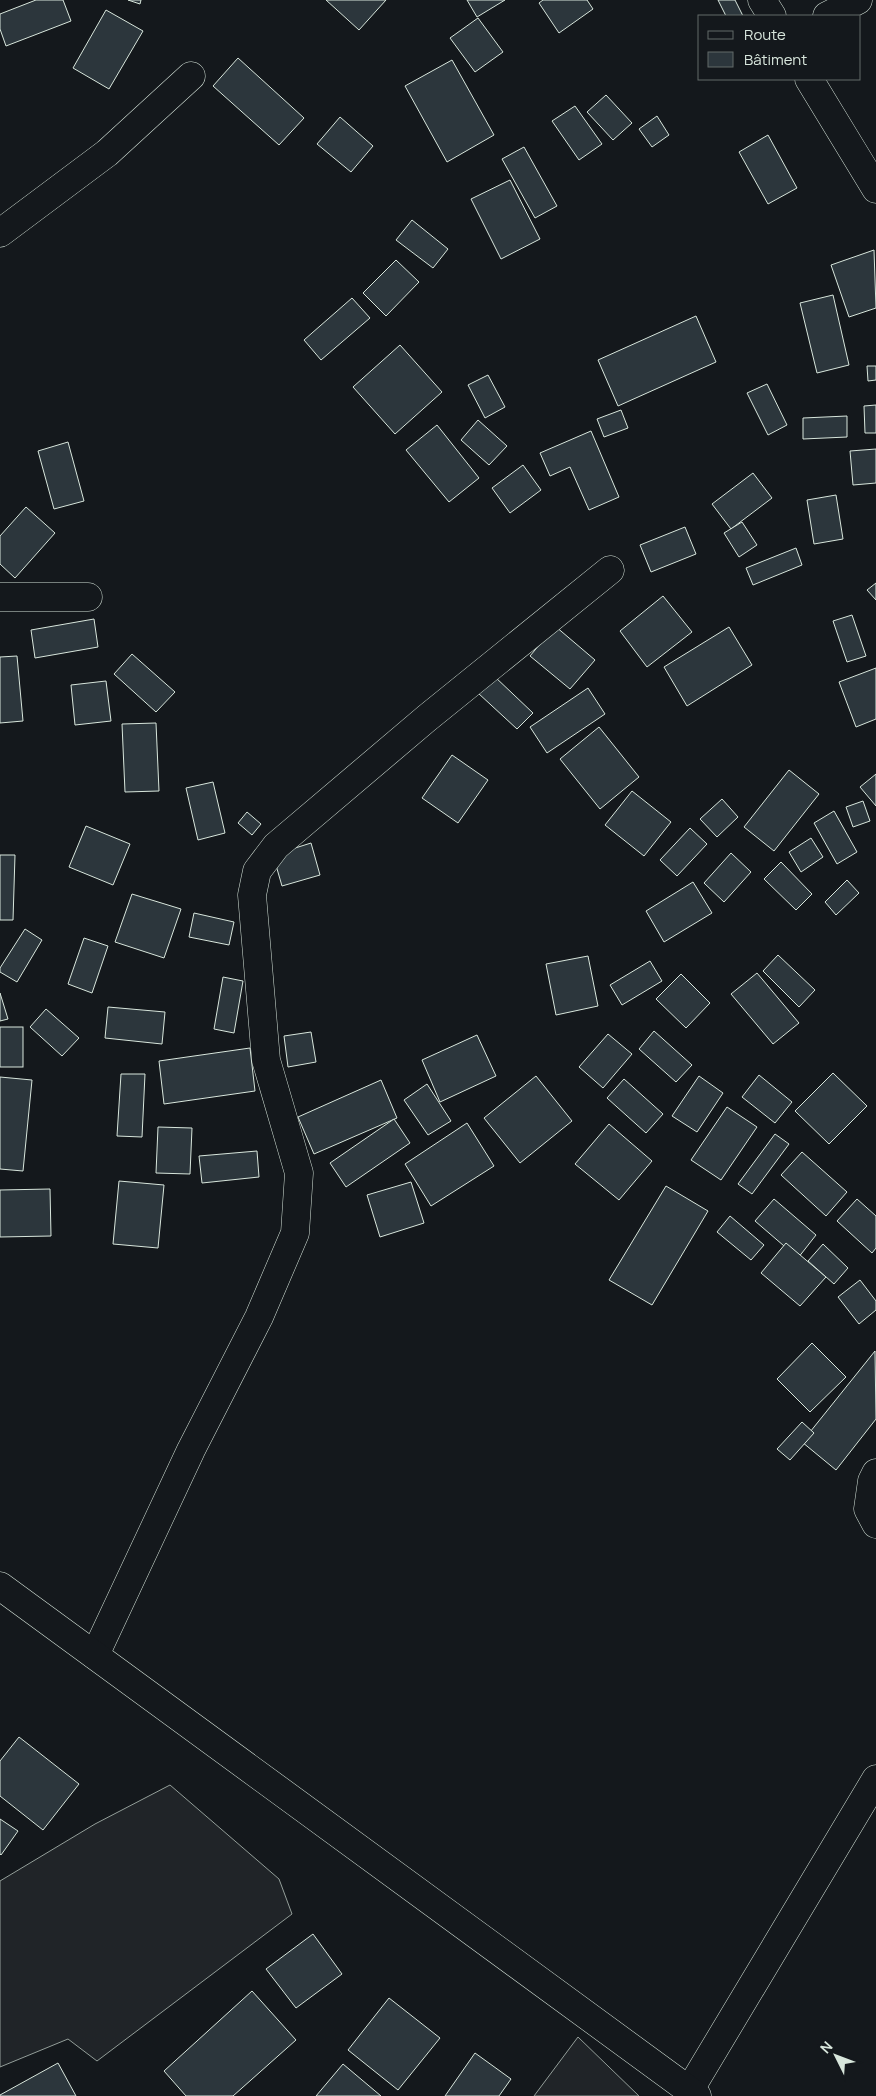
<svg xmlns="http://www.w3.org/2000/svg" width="876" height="2096" font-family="Manrope,sans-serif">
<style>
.grass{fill:#202428;stroke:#939e99}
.building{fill:#2c363c;stroke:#d8e6dc}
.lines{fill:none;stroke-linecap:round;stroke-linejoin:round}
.minor-casing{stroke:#d8e6dc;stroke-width:29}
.tertiary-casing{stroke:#d8e6dc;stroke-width:29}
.minor{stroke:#14181c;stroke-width:28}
.tertiary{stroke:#14181c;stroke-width:28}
</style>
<rect width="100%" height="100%" fill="#14181c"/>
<!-- grass -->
<g class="grass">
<polygon points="170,1785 279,1879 292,1914 97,2061 68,2039 0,2067 0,1881 95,1824"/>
<polygon points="578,2037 639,2096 534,2096"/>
</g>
<!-- building -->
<g class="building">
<polygon points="36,0 63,0 71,21 6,46 0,29 0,14"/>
<polygon points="128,0 141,0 140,4"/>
<polygon points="326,0 386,0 359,30"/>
<polygon points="467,0 505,0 477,17"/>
<polygon points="543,0 587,0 593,9 559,33 539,3"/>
<polygon points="718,0 735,0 743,16 726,16"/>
<polygon points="106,10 143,31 109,89 73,68"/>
<polygon points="478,18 503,52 475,72 450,38"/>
<polygon points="238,58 304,118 279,145 213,86"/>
<polygon points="452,60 494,135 447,162 405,86"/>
<polygon points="606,95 632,123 613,140 587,112"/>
<polygon points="575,106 602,144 579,160 552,121"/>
<polygon points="657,116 669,135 652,147 639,129"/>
<polygon points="340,117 373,146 351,172 317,144"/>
<polygon points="768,135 797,188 768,204 739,152"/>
<polygon points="524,147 557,206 535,218 502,159"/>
<polygon points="510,180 540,239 501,259 471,199"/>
<polygon points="412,220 448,249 433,268 396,240"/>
<polygon points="874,250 876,308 849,317 831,265"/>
<polygon points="396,260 419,282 386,316 363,293"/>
<polygon points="833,295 849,365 817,373 800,303"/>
<polygon points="352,298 370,318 321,360 304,340"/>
<polygon points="696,316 716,362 618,406 598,360"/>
<polygon points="400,345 442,392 395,434 353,387"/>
<polygon points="867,366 876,366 876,380 868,381"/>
<polygon points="488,375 505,407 485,418 468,385"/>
<polygon points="767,384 787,425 768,435 747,393"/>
<polygon points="876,405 876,433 865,433 864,406"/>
<polygon points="621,410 628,428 604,437 597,419"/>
<polygon points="847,416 847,437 803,439 803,418"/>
<polygon points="478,420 507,446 489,465 461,440"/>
<polygon points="437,425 479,478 449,502 406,450"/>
<polygon points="591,431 619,497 589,510 570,467 550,476 540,453"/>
<polygon points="68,442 84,501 54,509 38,451"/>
<polygon points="876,449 876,483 853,485 850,451"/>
<polygon points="523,465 541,490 510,513 492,488"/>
<polygon points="753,473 772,498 731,529 712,504"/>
<polygon points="836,495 843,539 814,544 807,500"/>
<polygon points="26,507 55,533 15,578 0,564 0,536"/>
<polygon points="742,522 757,545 739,557 724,533"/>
<polygon points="685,527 696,554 651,572 640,545"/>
<polygon points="796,548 802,565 753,585 746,568"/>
<polygon points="876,583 876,600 867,590"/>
<polygon points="663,596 692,632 647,667 620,631"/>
<polygon points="852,615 866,656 847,662 833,621"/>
<polygon points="94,619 98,647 35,658 31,630"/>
<polygon points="555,626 595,660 570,689 530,656"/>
<polygon points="729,627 752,665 687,706 664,667"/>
<polygon points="132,654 175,692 156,712 114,674"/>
<polygon points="17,656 23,721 0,723 0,657"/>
<polygon points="876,668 876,719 856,727 839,682"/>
<polygon points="494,676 533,713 517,729 478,693"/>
<polygon points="106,681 111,721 75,725 71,685"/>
<polygon points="588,688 605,714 547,753 530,727"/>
<polygon points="156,723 159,791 125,792 122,724"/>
<polygon points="599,727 639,777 600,809 560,759"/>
<polygon points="452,755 488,780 458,823 422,798"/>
<polygon points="789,770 819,794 774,851 744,827"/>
<polygon points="876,774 876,806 860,787"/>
<polygon points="213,782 225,833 198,840 186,788"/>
<polygon points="632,791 671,822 644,856 605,825"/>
<polygon points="722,799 738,817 717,837 700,819"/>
<polygon points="863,801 870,821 853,827 846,807"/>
<polygon points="834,811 857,852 837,864 814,823"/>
<polygon points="247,812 261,824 252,835 238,823"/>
<polygon points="86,826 130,844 113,885 69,867"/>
<polygon points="690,828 707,844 677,876 660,860"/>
<polygon points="811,838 823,857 801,872 789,852"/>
<polygon points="311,843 320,875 282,886 273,855"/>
<polygon points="731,853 751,872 724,902 704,883"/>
<polygon points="0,855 15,855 13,920 0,920"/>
<polygon points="781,862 812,894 796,910 764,879"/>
<polygon points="847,880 859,893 836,915 825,902"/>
<polygon points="693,882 712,913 664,942 646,911"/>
<polygon points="132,894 181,909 164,958 115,942"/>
<polygon points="194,913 234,922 229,945 189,937"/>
<polygon points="25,929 42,940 17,982 0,972 0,968"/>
<polygon points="84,938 108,946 92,993 68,984"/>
<polygon points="778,955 815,990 799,1007 763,971"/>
<polygon points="588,956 598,1006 556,1015 546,964"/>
<polygon points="650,961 662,981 622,1005 610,985"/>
<polygon points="757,973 799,1023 773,1044 731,994"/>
<polygon points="681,974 710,1003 686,1028 656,999"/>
<polygon points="223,977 243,981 234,1033 214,1029"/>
<polygon points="0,993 8,1019 0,1021"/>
<polygon points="108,1007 165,1012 162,1044 105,1038"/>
<polygon points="46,1009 79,1038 62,1056 30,1027"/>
<rect x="0" y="1027" width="23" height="40"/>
<polygon points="654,1031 692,1065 676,1082 639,1049"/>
<polygon points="311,1032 316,1062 288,1067 284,1036"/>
<polygon points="608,1034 632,1054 603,1088 579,1067"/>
<polygon points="477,1035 496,1076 440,1102 422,1060"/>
<polygon points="250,1048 255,1091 164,1104 159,1061"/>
<polygon points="833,1073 867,1106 829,1144 795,1111"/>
<polygon points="121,1074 145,1074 142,1137 117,1136"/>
<polygon points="759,1075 792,1102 775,1123 742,1097"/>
<polygon points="536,1076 572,1121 520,1163 484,1118"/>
<polygon points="699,1076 723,1093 697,1132 672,1116"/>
<polygon points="0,1077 32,1080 23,1171 0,1169"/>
<polygon points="624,1079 663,1114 646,1133 607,1098"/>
<polygon points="381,1080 397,1118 314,1154 298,1117"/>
<polygon points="427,1084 451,1121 428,1135 404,1100"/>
<polygon points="727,1107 757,1127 721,1180 691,1160"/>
<polygon points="394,1119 410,1143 346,1187 330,1163"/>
<polygon points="467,1123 494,1166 431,1206 405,1164"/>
<polygon points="609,1124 652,1161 619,1200 575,1164"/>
<polygon points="158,1127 192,1128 190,1174 156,1173"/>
<polygon points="775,1134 789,1144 752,1194 738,1184"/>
<polygon points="257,1151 259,1177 202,1183 199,1156"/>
<polygon points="802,1152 847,1192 826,1216 781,1175"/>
<polygon points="119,1181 164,1185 158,1248 113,1244"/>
<polygon points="411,1182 424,1223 380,1237 367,1195"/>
<polygon points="666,1186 708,1211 652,1305 609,1280"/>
<polygon points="50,1189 51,1236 0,1237 0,1190"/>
<polygon points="774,1199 816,1235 798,1258 755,1221"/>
<polygon points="857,1199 876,1216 876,1248 872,1253 837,1221"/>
<polygon points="730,1216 764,1245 751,1260 717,1232"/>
<polygon points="786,1243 826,1277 800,1306 761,1273"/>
<polygon points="823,1244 848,1268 834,1284 808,1261"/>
<polygon points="860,1280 876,1301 876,1310 859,1324 838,1297"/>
<polygon points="812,1343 846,1377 810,1412 777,1379"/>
<polygon points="875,1351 876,1419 836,1470 802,1442"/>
<polygon points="802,1422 814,1433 790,1460 777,1449"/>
<polygon points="19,1737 79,1784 43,1830 0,1796 0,1761"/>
<polygon points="0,1819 18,1831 1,1855 0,1854"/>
<polygon points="313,1934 342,1974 296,2008 266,1969"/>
<polygon points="252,1991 296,2040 233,2096 186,2096 164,2071"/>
<polygon points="389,1998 440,2038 398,2090 348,2050"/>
<polygon points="475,2053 511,2079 499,2096 445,2096"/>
<polygon points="58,2063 76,2096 0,2096 0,2095"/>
<polygon points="343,2064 381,2096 316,2096"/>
</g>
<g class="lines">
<defs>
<g id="minor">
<polyline points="762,0 772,16"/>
<polyline points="827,16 858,0"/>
<polyline points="809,79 876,189"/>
<polyline points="0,233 107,153 191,76"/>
<polyline points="0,597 88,597"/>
<polyline points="876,1473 872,1481 868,1509 876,1524"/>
<polyline points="95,1655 191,1450 259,1317 295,1233 299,1173 266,1060 252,895 257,871 276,846 427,718 610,570"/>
<polyline points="689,2091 876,1779"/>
</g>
<polyline id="tertiary" points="0,1586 697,2096"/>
</defs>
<!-- minor casing -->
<use href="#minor" class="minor-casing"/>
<!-- tertiary casing -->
<use href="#tertiary" class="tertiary-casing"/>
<!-- minor -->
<use href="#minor" class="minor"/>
<!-- tertiary -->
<use href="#tertiary" class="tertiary"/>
</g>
<!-- legend -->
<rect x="698" y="15" width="162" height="65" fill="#14181c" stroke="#626a69"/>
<rect x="708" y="31" width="25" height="8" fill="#14181c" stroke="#626a69"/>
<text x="744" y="40" font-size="15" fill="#d8e6dc">Route</text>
<rect x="708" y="52" width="25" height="15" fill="#2c363c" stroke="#626a69"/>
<text x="744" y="65" font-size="15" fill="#d8e6dc">Bâtiment</text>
<!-- north arrow -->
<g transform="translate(836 2056) rotate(312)" stroke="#14181c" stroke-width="4" paint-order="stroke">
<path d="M0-4L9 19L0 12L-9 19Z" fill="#d8e6dc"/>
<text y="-8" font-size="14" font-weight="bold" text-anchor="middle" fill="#d8e6dc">N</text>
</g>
</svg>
